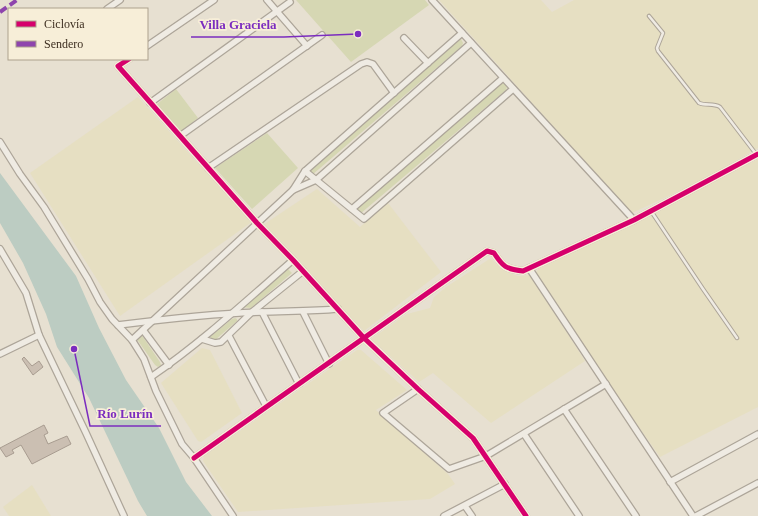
<svg xmlns="http://www.w3.org/2000/svg" width="758" height="516" font-family="'Times New Roman',serif">
<style>
.farmland{fill:#e6dfc2}
.green{fill:#d6d7b3}
.water{fill:#bcccc2}
.building{fill:#cbbfb2;stroke:#a89c90}
.lines{fill:none;stroke-linecap:round;stroke-linejoin:round}
.lane-casing{stroke:#ada599;stroke-width:4.5}
.street-casing{stroke:#ada599;stroke-width:8}
.lane{stroke:#efebe3;stroke-width:2.5}
.street{stroke:#efebe3;stroke-width:5.5}
.quiet{stroke:#8e44ad;stroke-width:4;stroke-dasharray:8 4;stroke-linecap:butt}
.cycleway-casing{stroke:#f7eed8;stroke-width:8}
.cycleway{stroke:#d6006c;stroke-width:5}
.leader{fill:none;stroke:#7b2cbf;stroke-width:1.5}
.callout-dot{fill:#7b2cbf;stroke:#f7eed8;stroke-width:1.5}
.callout-label{font-size:13px;text-anchor:middle;font-weight:bold;fill:#7b2cbf;stroke:#f7eed8;stroke-width:3.5;stroke-linejoin:round;paint-order:stroke}
</style>
<rect width="100%" height="100%" fill="#e7e0d1"/>
<!-- farmland -->
<g class="farmland">
<polygon points="439,0 541,0 552,12 574,0 758,0 758,148 703,180 632,213"/>
<polygon points="138,97 194,159 253,221 120,316 30,173"/>
<polygon points="758,159 758,407 660,457 608,383 536,273 538,269 636,221"/>
<polygon points="317,189 360,227 388,203 441,272 364,331 263,225"/>
<polygon points="491,258 496,264 505,271 518,276 530,275 585,361 491,423 433,373 419,382 371,339 407,314 430,308 434,297 446,287"/>
<polygon points="202,348 210,350 242,413 201,442 198,441 161,383"/>
<polygon points="357,350 361,350 407,390 376,410 448,474 455,484 430,499 238,512 203,461 204,456"/>
<polygon points="32,485 51,516 9,516 3,507"/>
</g>
<!-- green -->
<g class="green">
<polygon points="296,0 425,0 429,5 351,62"/>
<polygon points="461,39 463,43 462,46 312,175 310,175 308,170 457,40"/>
<polygon points="505,83 507,87 506,90 360,214 355,210 501,84"/>
<polygon points="176,89 198,118 179,133 157,104"/>
<polygon points="267,133 298,168 252,209 215,168"/>
<polygon points="287,268 292,273 251,308 241,307"/>
<polygon points="235,318 237,319 237,321 214,341 210,337 232,319"/>
<polygon points="141,334 160,362 161,365 158,367 155,365 136,338"/>
</g>
<!-- water -->
<polygon class="water" points="0,173 76,276 99,328 126,380 159,428 186,482 212,516 147,516 138,501 89,398 57,347 46,314 23,263 0,223"/>
<!-- building -->
<g class="building">
<polygon points="24,357 32,366 39,361 43,367 33,375 22,359"/>
<polygon points="44,425 48,433 44,435 48,444 67,436 71,444 32,464 21,445 12,450 14,453 6,457 0,448"/>
</g>
<g class="lines">
<defs>
<g id="lane">
<path d="M649 16 663 33 657 48 658 51 699 103C706 106 713 103 720 107L756 154"/>
<polyline points="651,211 703,289 737,338"/>
</g>
<g id="street">
<polyline points="267,0 307,46"/>
<polyline points="432,0 634,220"/>
<polyline points="107,9 120,0"/>
<polyline points="404,38 428,63"/>
<polyline points="147,46 214,0"/>
<polyline points="129,59 118,66 257,223 293,260 364,338 418,389 473,438 526,516"/>
<polyline points="150,103 290,2"/>
<polyline points="180,136 322,35"/>
<polyline points="0,142 20,174 44,207 88,279 100,302 112,319 132,340 144,359 156,391 182,444 194,458 233,516"/>
<polyline points="208,168 361,64 367,62 373,64 394,93"/>
<polyline points="305,171 364,219 513,89"/>
<polyline points="293,190 305,171 462,33"/>
<polyline points="352,209 503,78"/>
<polyline points="0,249 26,293 39,335 86,433 124,516"/>
<polyline points="529,268 693,516"/>
<polyline points="262,312 299,384"/>
<polyline points="303,312 329,364"/>
<path d="M118 325C165 319 214 313 262 312 287 311 313 311 338 309"/>
<polyline points="143,330 169,365"/>
<polyline points="229,336 266,406"/>
<polyline points="202,339 215,343 221,342 252,312 303,271"/>
<polyline points="132,340 293,190 316,180 471,43"/>
<polyline points="0,354 39,335"/>
<path d="M151 377C202 342 247 300 293 260"/>
<polyline points="418,389 383,413 449,469 486,456 606,384"/>
<polyline points="564,409 636,516"/>
<polyline points="524,434 579,516"/>
<path d="M194 458 487 251 494 253C503 267 506 269 523 271L634 220 758 154"/>
<polyline points="670,482 758,434"/>
<polyline points="465,506 472,516"/>
<polyline points="444,516 505,484"/>
<polyline points="696,516 758,483"/>
</g>
</defs>
<!-- lane casing -->
<use href="#lane" class="lane-casing"/>
<!-- street casing -->
<use href="#street" class="street-casing"/>
<!-- lane -->
<use href="#lane" class="lane"/>
<!-- street -->
<use href="#street" class="street"/>
<!-- quiet -->
<polyline class="quiet" points="0,12 17,0"/>
<defs>
<g id="cycleway">
<polyline points="129,59 118,66 257,223 293,260 364,338 418,389 473,438 526,516"/>
<path d="M194 458 487 251 494 253C503 267 506 269 523 271L634 220 758 154"/>
</g>
</defs>
<!-- cycleway casing -->
<use href="#cycleway" class="cycleway-casing"/>
<!-- cycleway -->
<use href="#cycleway" class="cycleway"/>
</g>
<!-- callouts -->
<path class="leader" d="M358 34L284 37H191M74 349L90 426H161"/>
<g class="callout-dot">
<circle cx="358" cy="34" r="4"/>
<circle cx="74" cy="349" r="4"/>
</g>
<g class="callout-label">
<text x="238" y="29">Villa Graciela</text>
<text x="125" y="418">Río Lurín</text>
</g>
<!-- legend -->
<rect x="8" y="8" width="140" height="52" fill="#f7eed8" stroke="#ada18e"/>
<rect x="16" y="21" width="20" height="6" fill="#d6006c" stroke="#ada18e"/>
<text x="44" y="28" font-size="12" fill="#3d2e20">Ciclovía</text>
<rect x="16" y="41" width="20" height="6" fill="#8e44ad" stroke="#ada18e"/>
<text x="44" y="48" font-size="12" fill="#3d2e20">Sendero</text>
</svg>
